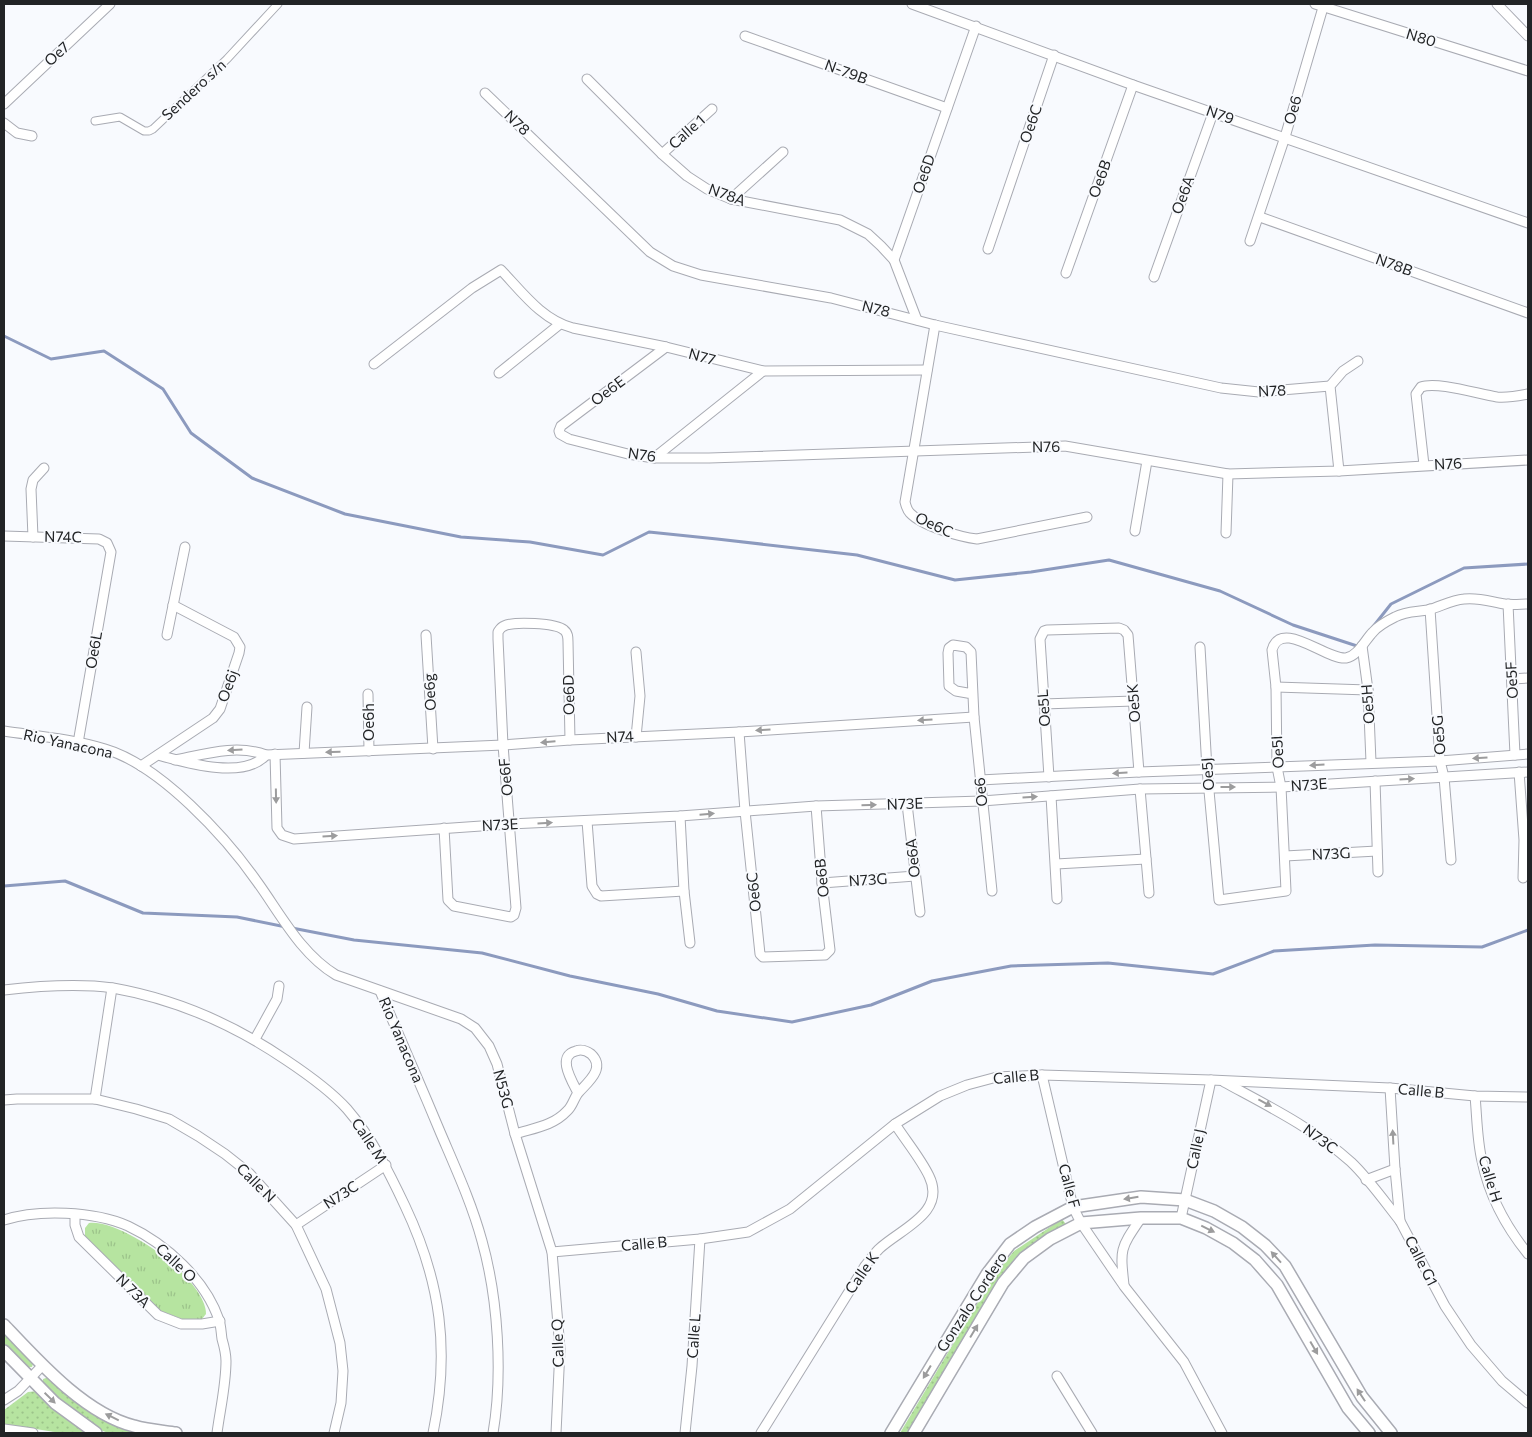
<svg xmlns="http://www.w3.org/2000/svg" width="1532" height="1437" font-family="Commissioner,sans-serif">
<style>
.grass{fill:url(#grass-dots)}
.park{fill:url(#park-tufts)}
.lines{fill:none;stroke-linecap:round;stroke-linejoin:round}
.stream{stroke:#8c9abe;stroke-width:3}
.pedestrian-casing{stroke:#a9abb3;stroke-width:9}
.minor-casing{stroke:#a9abb3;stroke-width:11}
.tertiary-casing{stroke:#a9abb3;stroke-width:14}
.pedestrian{stroke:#fff;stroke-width:7}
.minor{stroke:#fff;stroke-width:9}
.tertiary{stroke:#fff;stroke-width:11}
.oneway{fill:#9c9c9d}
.labels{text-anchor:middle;stroke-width:4;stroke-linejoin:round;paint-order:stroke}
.street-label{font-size:15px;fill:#222426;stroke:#f8fafe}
</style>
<defs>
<pattern id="grass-dots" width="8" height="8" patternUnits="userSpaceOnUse" patternTransform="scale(1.25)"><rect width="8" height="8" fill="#b6e4a0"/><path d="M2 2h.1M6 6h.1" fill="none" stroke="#9cc38a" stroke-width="1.8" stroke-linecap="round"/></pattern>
<pattern id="park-tufts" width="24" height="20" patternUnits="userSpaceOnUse" patternTransform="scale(1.25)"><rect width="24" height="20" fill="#b6e4a0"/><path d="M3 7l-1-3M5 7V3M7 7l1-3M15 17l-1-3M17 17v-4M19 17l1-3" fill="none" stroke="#9cc38a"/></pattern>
</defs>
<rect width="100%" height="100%" fill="#f8fafe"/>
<!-- grass -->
<g class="grass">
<polygon points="1062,1219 1068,1227 1024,1254 911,1433 900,1433 993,1277 1014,1251"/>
<polygon points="4,1329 34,1361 32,1367 25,1367 4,1345"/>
<path d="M49 1377 144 1433C134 1433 119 1436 109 1433 84 1426 62 1402 43 1385V1379Z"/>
<path d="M38 1391C51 1408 69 1420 86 1433H61L4 1424V1410L28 1392Z"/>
</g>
<!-- park -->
<path class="park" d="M89 1223C122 1219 206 1279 206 1314L202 1319H182L161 1311 85 1236V1228Z"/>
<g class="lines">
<!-- stream -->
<g class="stream">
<polyline points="4,336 51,359 104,351 163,389 191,433 252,478 345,514 461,537 530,542 603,555 649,532 717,539 857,555 955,580 1031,572 1109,560 1220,591 1293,625 1357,646 1359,644"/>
<polyline points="1372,628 1391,604 1464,568 1528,564"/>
<polyline points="4,886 65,881 143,913 237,917 286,927"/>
<polyline points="292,928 354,940 482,953 570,976 658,994 717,1011 792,1022 871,1005 932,981 1011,966 1108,963 1213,974 1274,951 1375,945 1482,947 1528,930"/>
</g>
<defs>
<polyline id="pedestrian" points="95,121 120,117 144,131 149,131 153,129 227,59 278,4"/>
<g id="minor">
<polyline points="912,4 1133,85 1528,223"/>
<polyline points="1315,4 1528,71"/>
<polyline points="1497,4 1528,36"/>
<polyline points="745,36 947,108"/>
<polyline points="587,79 662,154 687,176 707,189 731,199 840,220 868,234 881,246 894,260"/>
<polyline points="485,93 650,252 673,266 701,275 831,298 935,325 1221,388 1259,392 1330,386"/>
<polyline points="4,104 110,4"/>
<polyline points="4,123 17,133 32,136"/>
<polyline points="662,154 712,109"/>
<polyline points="731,199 783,152"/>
<polyline points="1260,217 1528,313"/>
<polyline points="1250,241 1285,137 1324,4"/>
<polyline points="988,249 1054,55"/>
<polyline points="1066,273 1133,85"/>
<polyline points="1154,277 1213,113"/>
<polyline points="917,320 894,260 976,26"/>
<path d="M935 325 905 502C906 506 907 510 910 513 922 526 960 537 977 539L1087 517"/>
<polyline points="666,347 561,426 559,431 560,434 569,439 628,454 654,458 709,458 1065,446 1228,474 1339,471 1528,460"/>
<path d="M374 364 472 288 501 270C522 292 542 320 573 328L666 347 763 371 927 370"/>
<polyline points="499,373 560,324"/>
<polyline points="654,458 763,371"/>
<path d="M1424 465 1416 394 1421 387C1437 381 1478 394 1497 397 1508 398 1518 396 1528 394"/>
<polyline points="1339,471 1330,386 1343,371 1358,361"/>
<polyline points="1135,531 1147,461"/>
<polyline points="1226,533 1228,474"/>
<polyline points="4,536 99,539 107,543 111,552 78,743"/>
<polyline points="33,537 31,489 33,480 44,468"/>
<polyline points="1508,604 1515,755"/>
<polyline points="1430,609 1440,761 1444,777 1451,860"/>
<polyline points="167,635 185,547"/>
<polyline points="426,635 433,749"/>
<polyline points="1362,646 1368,690 1371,762"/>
<path d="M1200 647 1207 769 1219 900 1286 891 1281 787 1277 767 1276 687 1272 650C1281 618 1326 660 1346 658 1358 656 1365 640 1373 632 1378 626 1387 621 1395 617 1406 611 1416 612 1428 610 1440 607 1451 600 1464 599 1478 597 1492 602 1505 604 1513 605 1521 604 1528 604"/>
<polyline points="1512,679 1528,678"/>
<polyline points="1276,687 1368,690"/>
<polyline points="368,694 369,751"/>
<polyline points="973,694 956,691 949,686 948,653 949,648 953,645 966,647 971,652 974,717 992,891"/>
<polyline points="1043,704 1134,701"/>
<path d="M4 731C37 736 73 739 105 749 160 765 226 837 258 883 281 915 301 954 336 975L461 1019 475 1028 489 1046 497 1064 515 1134 552 1252 560 1349 556 1433"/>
<polyline points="739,732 745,811 760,954 763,957 825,955 830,950 822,883 816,806"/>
<polyline points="636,737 640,696 636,652"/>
<polyline points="304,753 307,707"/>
<polyline points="275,754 277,828 282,835 294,839 510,824 680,816 816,806 982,801 1140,789 1281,787 1528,772"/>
<path d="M158 755C187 763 244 780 266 755"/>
<path d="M175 760C205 754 237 744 266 755L503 745 570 740 739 732 974 717"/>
<polyline points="141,766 213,718 220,709 239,653 240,647 234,637 173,605"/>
<polyline points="1519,772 1524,840 1523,878"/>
<polyline points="1049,777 1040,639 1044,631 1047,630 1119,628 1124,630 1128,635 1139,772"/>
<polyline points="980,780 1139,772 1440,761 1528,754"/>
<polyline points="1375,781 1378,872"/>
<polyline points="1140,789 1149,893"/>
<polyline points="1051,796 1057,899"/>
<polyline points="907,804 920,912"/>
<polyline points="680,816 684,891 690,943"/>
<polyline points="587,821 592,886 597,894 601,896 684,891"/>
<path d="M444 828 448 900 454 906 511 917 514 915 516 908 503 745 498 639V632C500 629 501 627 504 626 514 621 556 623 564 630 568 633 568 637 568 642L570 740"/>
<polyline points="1285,856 1377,851"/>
<polyline points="1056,864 1146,859"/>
<polyline points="822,883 915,876"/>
<path d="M4 990C39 986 77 983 113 988 175 999 233 1024 286 1060 307 1074 330 1090 347 1109 372 1138 389 1172 405 1206 441 1282 450 1351 433 1433"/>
<path d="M380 991C400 1038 421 1086 441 1134 456 1169 472 1204 482 1241 498 1298 503 1374 493 1433"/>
<polyline points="255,1039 277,999 279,986"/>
<polyline points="1042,1075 1073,1207 1081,1223 1124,1286 1184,1362 1222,1433"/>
<path d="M1224 1082C1268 1106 1313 1128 1351 1162 1368 1178 1385 1202 1400 1221"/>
<polyline points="1390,1088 1395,1169 1400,1221 1445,1306 1471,1345 1502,1381 1528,1403"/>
<path d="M1475 1096C1477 1117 1477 1140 1482 1161 1489 1195 1507 1228 1528 1254"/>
<polyline points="95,1099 112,988"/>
<polyline points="4,1100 17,1099 95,1099 136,1109 169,1119 198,1136 225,1154 249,1173 296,1225 326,1289 340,1343 343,1371 341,1403 334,1433"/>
<path d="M515 1134C534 1128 553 1126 567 1111 573 1106 574 1097 579 1092 588 1082 606 1068 591 1054 587 1051 581 1049 576 1051 556 1056 572 1081 578 1093"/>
<polyline points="1366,1180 1395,1169"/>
<polyline points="75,1215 75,1225 79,1237 158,1315 181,1324 202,1324 220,1321"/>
<polyline points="1181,1218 1211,1080"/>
<path d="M4 1220C38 1209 94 1211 128 1226 166 1244 205 1279 219 1320 221 1326 221 1332 222 1339 224 1346 226 1354 226 1361 226 1385 220 1410 217 1433"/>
<polyline points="296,1225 386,1165"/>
<polyline points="552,1252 700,1239 748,1232 790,1209 895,1124 940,1096 967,1085 997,1077 1042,1075 1211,1080 1390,1088 1475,1096 1528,1097"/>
<path d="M1124 1285C1120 1248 1120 1249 1141 1218"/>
<polyline points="1057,1376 1092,1433"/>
<polyline points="4,1400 18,1391 42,1366"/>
<polyline points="4,1429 33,1433"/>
<polyline points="685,1433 692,1366 700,1239"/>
<path d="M761 1433 865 1266C869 1261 874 1254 879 1249 900 1229 947 1213 929 1176 921 1159 906 1141 895 1124"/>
</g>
<g id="tertiary">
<path d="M4 1325C38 1361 85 1414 134 1426 147 1430 162 1431 176 1433"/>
<polyline points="4,1351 55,1403 96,1433"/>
<polyline points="891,1433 987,1274 1010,1244 1035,1227 1073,1207 1141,1197 1185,1200 1214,1211 1242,1227 1265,1245 1285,1266 1362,1397 1391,1433"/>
<polyline points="914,1433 1003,1283 1024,1258 1050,1239 1081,1223 1141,1218 1181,1218 1206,1228 1233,1243 1255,1260 1277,1285 1348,1408 1369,1433"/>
</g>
</defs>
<!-- pedestrian casing -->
<use href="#pedestrian" class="pedestrian-casing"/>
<!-- minor casing -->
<use href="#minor" class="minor-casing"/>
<!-- tertiary casing -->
<use href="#tertiary" class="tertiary-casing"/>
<!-- pedestrian -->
<use href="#pedestrian" class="pedestrian"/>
<!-- minor -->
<use href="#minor" class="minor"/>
<!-- tertiary -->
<use href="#tertiary" class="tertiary"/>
</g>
<!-- one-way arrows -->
<defs><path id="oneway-solid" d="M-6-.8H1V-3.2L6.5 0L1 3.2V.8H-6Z" transform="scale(1.25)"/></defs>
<g class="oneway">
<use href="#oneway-solid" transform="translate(925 720) rotate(176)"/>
<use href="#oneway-solid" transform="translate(763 730) rotate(176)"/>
<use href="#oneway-solid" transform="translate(548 742) rotate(175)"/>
<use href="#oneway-solid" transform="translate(235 750) rotate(177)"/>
<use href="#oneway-solid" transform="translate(333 752) rotate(178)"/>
<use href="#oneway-solid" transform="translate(1480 758) rotate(176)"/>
<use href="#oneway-solid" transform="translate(1317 765) rotate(177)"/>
<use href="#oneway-solid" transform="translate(1120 773) rotate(177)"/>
<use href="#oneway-solid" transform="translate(1407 779) rotate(-3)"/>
<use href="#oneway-solid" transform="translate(1228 787)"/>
<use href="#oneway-solid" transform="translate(276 796) rotate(89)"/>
<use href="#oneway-solid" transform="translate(1030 797) rotate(-4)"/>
<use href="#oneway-solid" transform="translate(869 805) rotate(-1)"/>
<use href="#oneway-solid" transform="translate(707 814) rotate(-5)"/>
<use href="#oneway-solid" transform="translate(545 823) rotate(-3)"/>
<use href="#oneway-solid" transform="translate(330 836) rotate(-4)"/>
<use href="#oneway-solid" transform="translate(1265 1103) rotate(28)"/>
<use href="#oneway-solid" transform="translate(1393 1137) rotate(-93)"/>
<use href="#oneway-solid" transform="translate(1131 1198) rotate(171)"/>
<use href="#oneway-solid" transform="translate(1208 1229) rotate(26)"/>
<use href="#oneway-solid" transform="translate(1276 1257) rotate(-132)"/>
<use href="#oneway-solid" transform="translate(974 1331) rotate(-59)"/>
<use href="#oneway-solid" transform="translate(1314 1348) rotate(60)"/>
<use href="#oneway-solid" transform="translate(927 1372) rotate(121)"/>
<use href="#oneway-solid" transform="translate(1361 1395) rotate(-123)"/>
<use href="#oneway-solid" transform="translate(50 1398) rotate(44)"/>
<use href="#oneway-solid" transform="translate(112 1417) rotate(-154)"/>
</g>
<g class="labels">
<!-- street labels -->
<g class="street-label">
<text transform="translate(1421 38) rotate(17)" y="5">N80</text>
<text transform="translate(57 54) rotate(-43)" y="5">Oe7</text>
<text transform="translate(846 72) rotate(20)" y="5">N-79B</text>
<text transform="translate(194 90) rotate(-43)" y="5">Sendero s/n</text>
<text transform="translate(1293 110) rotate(-74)" y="5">Oe6</text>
<text transform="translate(1220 115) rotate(19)" y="5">N79</text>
<text transform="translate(517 123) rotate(44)" y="5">N78</text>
<text transform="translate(1031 124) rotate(-71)" y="5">Oe6C</text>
<text transform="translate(687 132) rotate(-42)" y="5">Calle 1</text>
<text transform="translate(924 174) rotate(-71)" y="5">Oe6D</text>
<text transform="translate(1100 179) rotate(-70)" y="5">Oe6B</text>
<text transform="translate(727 195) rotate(20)" y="5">N78A</text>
<text transform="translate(1183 195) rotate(-70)" y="5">Oe6A</text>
<text transform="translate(1394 265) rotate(20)" y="5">N78B</text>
<text transform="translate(876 309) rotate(14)" y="5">N78</text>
<text transform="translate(702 357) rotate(15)" y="5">N77</text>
<text transform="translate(608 391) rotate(-37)" y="5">Oe6E</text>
<text transform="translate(1272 391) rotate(-3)" y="5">N78</text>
<text transform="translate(1046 447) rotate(-1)" y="5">N76</text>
<text transform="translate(642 455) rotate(8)" y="5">N76</text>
<text transform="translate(1448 464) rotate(-3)" y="5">N76</text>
<text transform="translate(934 525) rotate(25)" y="5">Oe6C</text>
<text transform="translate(63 537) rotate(1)" y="5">N74C</text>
<text transform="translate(94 650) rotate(-80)" y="5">Oe6L</text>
<text transform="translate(1512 680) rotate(-93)" y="5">Oe5F</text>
<text transform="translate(228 686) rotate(-70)" y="5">Oe6j</text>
<text transform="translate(430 692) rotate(-93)" y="5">Oe6g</text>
<text transform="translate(569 695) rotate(-91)" y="5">Oe6D</text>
<text transform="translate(1134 703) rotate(-94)" y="5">Oe5K</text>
<text transform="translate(1368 704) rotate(-94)" y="5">Oe5H</text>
<text transform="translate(1044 708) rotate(-94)" y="5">Oe5L</text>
<text transform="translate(369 722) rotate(-90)" y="5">Oe6h</text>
<text transform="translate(1439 735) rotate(-94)" y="5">Oe5G</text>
<text transform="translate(620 737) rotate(-3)" y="5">N74</text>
<text transform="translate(68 744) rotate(12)" y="5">Rio Yanacona</text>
<text transform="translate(1278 752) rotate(-93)" y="5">Oe5I</text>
<text transform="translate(1208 774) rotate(-94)" y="5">Oe5J</text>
<text transform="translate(506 777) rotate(-95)" y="5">Oe6F</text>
<text transform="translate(1309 785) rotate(-4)" y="5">N73E</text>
<text transform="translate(981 792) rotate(-96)" y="5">Oe6</text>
<text transform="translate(905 804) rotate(-2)" y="5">N73E</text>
<text transform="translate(500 825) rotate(-3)" y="5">N73E</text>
<text transform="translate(1331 854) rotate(-3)" y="5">N73G</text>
<text transform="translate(913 858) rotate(-96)" y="5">Oe6A</text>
<text transform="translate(822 878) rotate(-96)" y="5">Oe6B</text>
<text transform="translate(868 880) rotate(-4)" y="5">N73G</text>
<text transform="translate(754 892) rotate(-96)" y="5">Oe6C</text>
<text transform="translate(401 1040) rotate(67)" y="5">Rio Yanacona</text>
<text transform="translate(1016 1077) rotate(-5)" y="5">Calle B</text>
<text transform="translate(503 1089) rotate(75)" y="5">N53G</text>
<text transform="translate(1421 1091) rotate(5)" y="5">Calle B</text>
<text transform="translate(1320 1139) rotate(36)" y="5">N73C</text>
<text transform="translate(369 1141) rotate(56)" y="5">Calle M</text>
<text transform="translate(1196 1149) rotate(-78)" y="5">Calle J</text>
<text transform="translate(1490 1179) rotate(73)" y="5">Calle H</text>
<text transform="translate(256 1183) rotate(45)" y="5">Calle N</text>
<text transform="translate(1069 1186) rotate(75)" y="5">Calle F</text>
<text transform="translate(341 1195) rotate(-33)" y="5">N73C</text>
<text transform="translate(644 1244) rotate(-5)" y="5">Calle B</text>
<text transform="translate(1421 1261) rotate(63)" y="5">Calle G1</text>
<text transform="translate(176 1263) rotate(43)" y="5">Calle O</text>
<text transform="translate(862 1273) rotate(-55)" y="5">Calle K</text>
<text transform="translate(133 1291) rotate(45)" y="5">N 73A</text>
<text transform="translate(972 1302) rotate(-57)" y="5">Gonzalo Cordero</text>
<text transform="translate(694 1336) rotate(-86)" y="5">Calle L</text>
<text transform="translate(558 1343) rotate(-92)" y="5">Calle Q</text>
</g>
</g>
<!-- border -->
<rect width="1532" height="1437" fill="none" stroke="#222426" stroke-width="10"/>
</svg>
